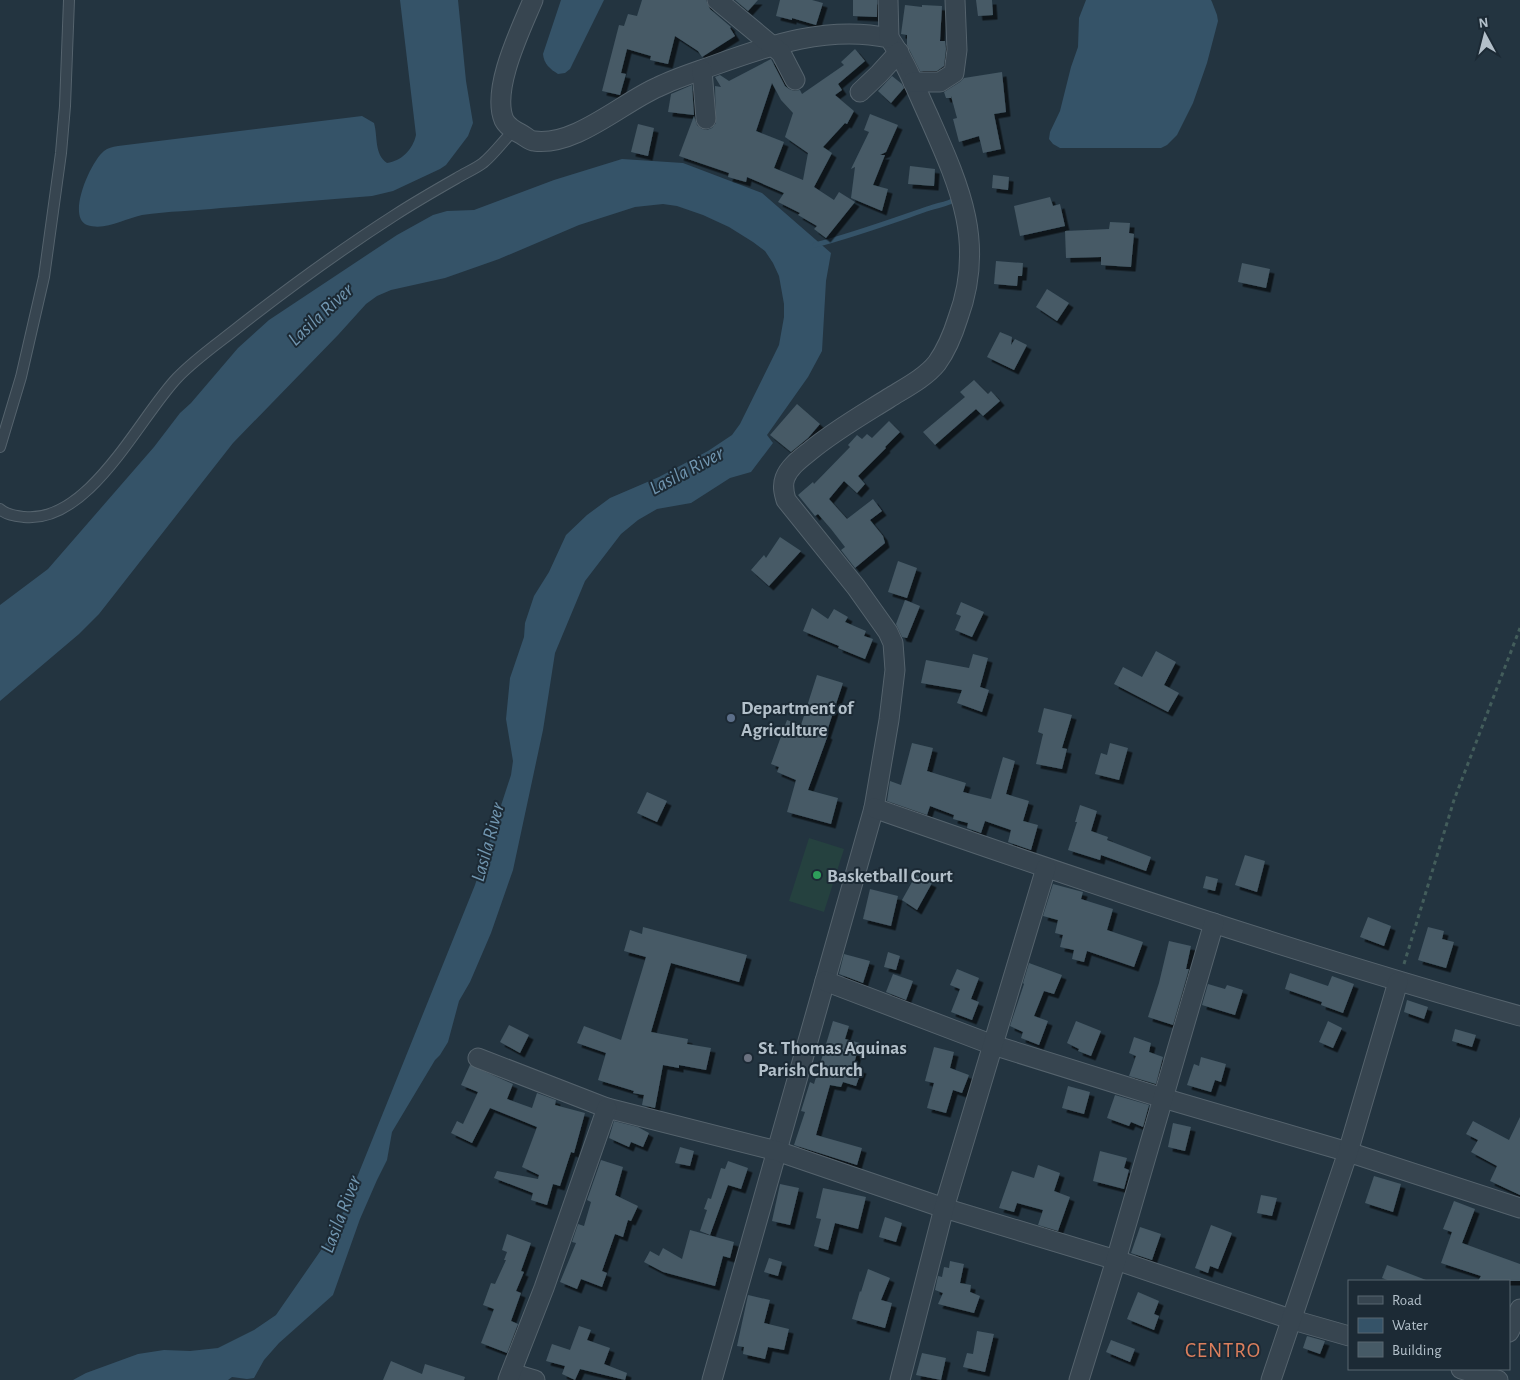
<svg xmlns="http://www.w3.org/2000/svg" width="1520" height="1380" font-family="'Alegreya Sans',sans-serif">
<style>
.green{fill:#25413f}
.water{fill:#355368}
.lines{fill:none;stroke-linecap:round;stroke-linejoin:round}
.stream{stroke:#355368;stroke-width:5}
.building{fill:#465a66;fill-rule:evenodd;filter:url(#shadow)}
.service-casing{stroke:#55636d;stroke-width:12}
.minor-casing{stroke:#55636d;stroke-width:21}
.path{stroke:#435d5b;stroke-width:3;stroke-dasharray:4 4;stroke-linecap:butt}
.service{stroke:#374550;stroke-width:10}
.minor{stroke:#374550;stroke-width:19}
.service-dot{fill:#5c6f8a;stroke:#1c2a35;stroke-width:2}
.leisure-dot{fill:#2e9e5b;stroke:#1c2a35;stroke-width:2}
.worship-dot{fill:#6b7280;stroke:#1c2a35;stroke-width:2}
.labels{text-anchor:middle;stroke-width:4;stroke-linejoin:round;paint-order:stroke}
.poi-label{font-size:19px;font-weight:bold;fill:#b3c0ca;stroke:#1c2a35;text-anchor:start}
.water-label{font-size:20px;font-style:italic;fill:#7196b0;stroke:#1c2a35}
.quarter-label{font-size:21px;letter-spacing:1px;fill:#dc7f5d;stroke:#1c2a35}
</style>
<defs>
<filter id="shadow"><feDropShadow dx="4.5" dy="4.5" stdDeviation="0" flood-color="#0009"/></filter>
</defs>
<rect width="100%" height="100%" fill="#233440"/>
<!-- green -->
<polygon class="green" points="809,838 844,849 824,912 789,901"/>
<!-- water -->
<g class="water">
<path d="M400 0H458L466 81 473 123 468 136 446 165 440 169 393 191 372 196C322 200 272 204 221 208 195 211 168 211 142 215 124 219 105 231 87 225 66 217 91 161 104 151 108 148 112 147 118 146L362 116 374 123C378 137 374 154 387 163 402 161 413 149 416 135Z"/>
<path d="M561 0H604L570 69 565 73 558 74C550 69 544 64 543 54Z"/>
<polygon points="1086,0 1211,0 1212,2 1217,15 1218,21 1207,63 1193,103 1177,135 1167,145 1161,148 1060,148 1053,144 1049,139 1050,132 1060,111 1071,67 1078,47 1079,18"/>
<polygon points="622,159 683,163 762,193 831,253 826,281 822,351 808,377 767,435 773,443 751,472 730,478 691,503 657,509 638,520 621,534 585,581 555,653 543,730 513,870 491,933 470,982 459,1001 448,1042 440,1055 435,1060 392,1132 387,1160 377,1180 360,1219 333,1295 279,1343 264,1360 254,1378 247,1379 232,1377 228,1380 73,1380 86,1373 138,1354 164,1350 190,1351 218,1348 254,1330 276,1315 337,1227 475,885 511,775 513,761 506,719 510,678 524,637 525,623 534,596 549,572 566,535 587,515 610,498 659,477 708,451 732,435 740,424 779,345 784,317 784,304 779,276 773,263 765,251 753,242 729,227 703,215 677,206 663,204 635,207 579,225 499,259 445,278 391,290 377,296 366,304 338,335 233,443 99,614 79,634 0,701 0,605 48,569 154,447 180,413 191,403 238,348 269,320 397,235 433,215 447,211 474,210 554,180"/>
</g>
<g class="lines">
<!-- stream -->
<path class="stream" d="M815 245C854 235 892 221 930 208 939 205 948 204 956 199"/>
</g>
<!-- building -->
<g class="building">
<polygon points="642,0 706,0 710,9 731,27 730,28 735,36 702,57 698,51 675,36 668,64 650,60 651,56 627,49 621,73 626,74 620,95 602,91 619,25 624,26 628,14 637,16"/>
<polygon points="735,0 758,0 748,11"/>
<polygon points="780,0 812,0 823,3 816,25 792,18 792,20 776,16"/>
<polygon points="853,0 877,0 877,17 853,16"/>
<polygon points="976,0 992,0 993,15 978,16"/>
<polygon points="905,5 922,7 922,5 942,6 940,41 945,41 946,49 944,66 937,71 920,71 907,45 907,35 901,34"/>
<path d="M855 49 865 61 838 84 842 90 835 95 854 111 847 124 845 123 823 147 832 153 814 187 834 200 839 192 855 202 826 238 814 229 817 226 798 215 800 213 778 202 784 193 747 177 746 182 728 177 729 173 679 156 694 116 697 125 702 129 707 130 712 128 716 123 715 86 721 87 715 77 720 75 729 81 771 59 785 86 789 89 794 91 800 90 802 94 844 65 841 62ZM772 83 781 100 793 113 785 137 808 153 803 180 774 168 784 142 756 131Z"/>
<polygon points="1002,72 1006,112 994,114 1001,149 983,153 979,136 959,142 953,119 957,118 951,96 951,98 946,98 944,92 960,82 964,78"/>
<polygon points="892,76 902,84 904,88 891,103 878,91"/>
<polygon points="692,85 694,115 668,112 671,94"/>
<polygon points="870,114 898,125 886,152 880,155 885,155 873,185 888,189 882,211 851,198 855,167 851,169 869,132 864,130"/>
<polygon points="638,124 654,128 648,156 631,152"/>
<polygon points="910,166 935,169 934,186 908,184"/>
<polygon points="993,175 1009,177 1008,190 992,188"/>
<polygon points="1050,197 1053,206 1060,204 1065,226 1020,236 1014,206"/>
<polygon points="1110,222 1130,223 1129,233 1134,234 1131,267 1101,265 1101,257 1066,258 1065,231 1109,229"/>
<polygon points="996,261 1023,263 1022,276 1018,276 1017,286 994,284"/>
<polygon points="1242,263 1270,269 1266,288 1238,282"/>
<polygon points="1047,289 1069,303 1057,321 1036,307"/>
<polygon points="1000,332 1012,337 1011,345 1015,339 1027,345 1014,370 987,357"/>
<polygon points="974,380 988,394 991,391 1000,401 983,416 976,409 935,445 923,432 965,397 960,392"/>
<polygon points="797,404 820,424 808,438 791,452 770,435"/>
<polygon points="889,421 900,432 885,447 886,448 858,476 865,484 857,493 844,481 829,499 847,519 873,499 882,511 870,520 883,536 885,543 855,568 841,550 845,547 831,529 818,514 815,516 798,495 813,482 814,484 850,447 848,445 857,435 862,439 867,434 872,438"/>
<polygon points="780,537 801,551 769,586 751,570 764,555 766,558"/>
<polygon points="898,561 917,568 907,598 888,592"/>
<polygon points="905,600 920,606 907,638 902,637 896,624"/>
<polygon points="961,602 984,612 972,637 955,630 961,616 956,614"/>
<polygon points="812,608 828,619 834,609 848,617 845,622 866,631 864,636 873,639 865,659 838,648 839,646 803,631"/>
<polygon points="1156,651 1176,662 1164,685 1179,693 1168,712 1114,684 1123,667 1142,677"/>
<polygon points="973,654 988,658 980,687 989,690 982,712 957,703 962,690 921,683 926,660 969,668"/>
<polygon points="817,675 843,683 826,734 828,735 808,790 838,798 831,824 787,812 796,780 777,772 779,767 771,764 787,720 801,725"/>
<polygon points="1044,708 1072,715 1062,748 1067,749 1062,769 1036,764 1043,734 1038,732"/>
<polygon points="912,743 933,748 927,771 966,783 963,792 991,799 1003,757 1015,761 1006,794 1029,801 1023,821 1038,825 1031,850 1008,842 1011,830 985,821 981,833 967,828 968,823 953,819 954,815 930,806 927,815 887,801 890,781 901,785"/>
<polygon points="1110,743 1128,748 1119,780 1095,774 1101,753 1107,755"/>
<polygon points="647,792 667,801 657,822 637,813"/>
<polygon points="1080,805 1097,811 1091,831 1108,837 1107,840 1151,857 1146,871 1101,855 1100,860 1068,850 1077,822 1075,822"/>
<polygon points="1245,855 1265,861 1257,892 1235,885"/>
<polygon points="916,875 932,883 917,910 902,900"/>
<polygon points="1206,876 1218,879 1215,891 1203,888"/>
<polygon points="1053,884 1083,892 1081,899 1113,909 1107,930 1143,942 1134,967 1087,951 1084,962 1072,959 1074,950 1060,947 1063,935 1055,933 1058,920 1043,916"/>
<polygon points="870,889 898,896 891,926 863,919"/>
<polygon points="1368,917 1391,926 1384,946 1360,937"/>
<polygon points="643,927 747,955 739,982 671,963 651,1032 688,1039 687,1044 711,1048 706,1070 679,1065 679,1068 663,1065 655,1108 642,1105 644,1095 633,1093 634,1091 598,1080 606,1053 577,1043 584,1026 621,1040 646,957 624,951 630,930 642,934"/>
<polygon points="1428,927 1444,931 1442,939 1454,942 1446,968 1418,960"/>
<polygon points="1169,941 1191,946 1186,969 1189,969 1173,1025 1148,1017 1159,983"/>
<polygon points="888,952 900,956 896,970 884,967"/>
<polygon points="844,954 870,961 863,983 839,974"/>
<polygon points="1029,963 1062,975 1054,994 1044,991 1034,1016 1048,1021 1039,1045 1021,1038 1023,1032 1010,1026 1024,984 1023,983"/>
<polygon points="957,969 979,978 971,999 979,1002 972,1020 951,1012 960,989 950,985"/>
<polygon points="1290,973 1328,986 1332,976 1354,984 1343,1013 1321,1005 1322,1002 1285,989"/>
<polygon points="893,974 913,981 906,1000 886,992"/>
<polygon points="1208,984 1225,989 1227,985 1243,990 1235,1015 1202,1005"/>
<polygon points="1407,1000 1428,1007 1424,1019 1404,1012"/>
<polygon points="833,1021 849,1026 845,1039 860,1043 853,1067 862,1069 856,1086 843,1082 841,1087 830,1085 816,1135 862,1148 857,1165 794,1145 805,1112 801,1111 810,1082 814,1084"/>
<polygon points="1076,1021 1101,1031 1091,1056 1078,1051 1079,1049 1067,1043"/>
<polygon points="1328,1021 1342,1028 1333,1048 1319,1042"/>
<polygon points="509,1025 529,1035 520,1053 500,1042"/>
<polygon points="1455,1029 1476,1035 1472,1047 1452,1041"/>
<polygon points="1134,1037 1151,1043 1149,1052 1163,1057 1156,1084 1129,1076 1136,1056 1129,1053"/>
<polygon points="934,1047 954,1052 950,1068 969,1075 962,1093 953,1090 946,1113 927,1108 934,1083 925,1081"/>
<polygon points="1201,1057 1226,1064 1221,1082 1215,1080 1211,1092 1187,1085 1194,1064 1199,1066"/>
<polygon points="470,1065 513,1084 507,1099 532,1108 537,1093 556,1100 555,1105 585,1113 574,1153 571,1152 560,1186 553,1184 547,1205 531,1200 533,1193 494,1178 497,1171 538,1179 539,1175 522,1167 537,1127 490,1108 472,1143 451,1133 457,1121 463,1124 478,1092 461,1085"/>
<polygon points="1068,1086 1090,1092 1084,1114 1062,1108"/>
<polygon points="1115,1095 1149,1105 1143,1127 1131,1122 1129,1126 1107,1118"/>
<polygon points="1520,1117 1520,1195 1490,1181 1497,1166 1471,1152 1478,1140 1466,1134 1473,1121 1509,1140"/>
<polygon points="614,1121 638,1127 649,1133 643,1147 631,1142 629,1147 609,1138"/>
<polygon points="1173,1123 1191,1127 1185,1151 1168,1147"/>
<polygon points="680,1147 694,1151 690,1166 675,1163"/>
<polygon points="1100,1151 1127,1158 1124,1168 1129,1170 1124,1189 1093,1181"/>
<polygon points="601,1160 623,1167 615,1195 638,1206 631,1221 628,1220 623,1237 615,1234 602,1271 607,1273 602,1287 581,1279 577,1289 560,1282 576,1243 572,1242 578,1224 584,1226 591,1202 587,1200"/>
<polygon points="728,1161 748,1168 741,1189 728,1185 710,1235 700,1231 707,1210 704,1209 708,1198 711,1199 721,1168 725,1169"/>
<polygon points="1038,1165 1060,1173 1054,1191 1070,1197 1058,1231 1038,1225 1043,1210 1017,1203 1014,1212 999,1208 1012,1171 1034,1178"/>
<polygon points="1374,1176 1401,1184 1393,1212 1365,1203"/>
<polygon points="780,1184 799,1188 790,1225 772,1221"/>
<polygon points="823,1188 866,1197 858,1229 835,1223 828,1250 814,1246 821,1219 816,1218"/>
<polygon points="1261,1195 1277,1198 1272,1216 1257,1213"/>
<polygon points="1454,1201 1475,1209 1462,1243 1520,1264 1520,1281 1478,1281 1481,1276 1441,1263 1452,1232 1443,1229"/>
<polygon points="885,1217 902,1223 896,1242 879,1237"/>
<polygon points="1211,1225 1232,1233 1218,1269 1210,1266 1208,1273 1195,1268"/>
<polygon points="1140,1227 1161,1234 1152,1260 1131,1253"/>
<polygon points="690,1230 734,1242 730,1258 723,1256 715,1286 663,1272 644,1262 650,1251 659,1256 663,1248 682,1259"/>
<polygon points="507,1234 531,1243 521,1271 524,1272 516,1291 521,1293 511,1321 518,1324 507,1353 481,1343 494,1309 483,1305 491,1283 495,1284 506,1260 504,1260 507,1252 502,1250"/>
<polygon points="769,1258 782,1262 778,1276 764,1272"/>
<polygon points="950,1261 964,1264 960,1283 971,1285 970,1292 980,1296 974,1313 938,1304 943,1293 935,1290 938,1276 942,1277 944,1267 949,1268"/>
<polygon points="1387,1265 1426,1280 1426,1281 1390,1281 1382,1278"/>
<polygon points="868,1269 890,1278 881,1300 892,1303 885,1328 852,1319 860,1291 861,1292"/>
<polygon points="1138,1292 1159,1301 1154,1314 1159,1316 1154,1330 1127,1319"/>
<polygon points="748,1295 770,1300 764,1323 789,1329 784,1350 768,1347 765,1359 743,1354 744,1347 737,1346"/>
<polygon points="579,1326 591,1330 587,1340 610,1348 604,1364 627,1373 625,1380 580,1369 575,1380 562,1374 565,1366 546,1361 552,1344 570,1350"/>
<polygon points="977,1331 994,1334 985,1372 963,1367 967,1353 973,1354"/>
<polygon points="1307,1336 1325,1341 1320,1354 1303,1348"/>
<polygon points="1111,1340 1135,1349 1130,1362 1106,1352"/>
<polygon points="922,1353 946,1358 941,1380 916,1375"/>
<polygon points="391,1361 422,1374 425,1364 465,1377 464,1380 383,1380"/>
</g>
<g class="lines">
<defs>
<g id="service">
<polyline points="0,447 21,377 44,277 61,153 65,106 69,0"/>
<path d="M0 509C6 515 16 516 24 517 89 524 139 418 177 378 196 358 220 342 241 325 291 286 342 249 395 215 415 202 436 190 457 178 465 173 475 169 483 163 494 154 504 140 514 130"/>
</g>
<g id="minor">
<path d="M533 0C521 29 491 89 504 120 507 126 515 131 521 134 525 136 530 141 534 141 575 147 623 102 658 87 676 78 696 72 715 65 770 45 829 25 889 38 906 62 916 89 928 115 959 185 986 242 958 318 953 334 947 349 937 363 925 378 905 388 889 398 862 415 834 431 810 451 800 459 789 467 785 478 782 486 784 493 786 500L856 587 888 632 893 643 895 670 889 720 874 808 712 1380"/>
<polyline points="717,0 781,53 795,80"/>
<polyline points="888,0 889,38"/>
<polyline points="702,70 706,119"/>
<polyline points="913,82 940,82 954,73 957,50 955,0"/>
<polyline points="860,92 879,74 899,52"/>
<path d="M874 808C1088 883 1302 955 1520 1016"/>
<polyline points="825,981 993,1045 1163,1098 1348,1152 1520,1208"/>
<polyline points="478,1058 607,1108 777,1151 944,1208 1116,1260 1293,1320 1349,1336"/>
<polyline points="1509,1332 1520,1309"/>
<polyline points="1461,1369 1498,1380"/>
<polyline points="511,1373 535,1380"/>
<polyline points="508,1380 544,1288 607,1108"/>
<polyline points="900,1380 944,1208 1046,868"/>
<polyline points="1079,1380 1116,1260 1214,923"/>
<polyline points="1271,1380 1348,1152 1398,982"/>
</g>
</defs>
<!-- service casing -->
<use href="#service" class="service-casing"/>
<!-- minor casing -->
<use href="#minor" class="minor-casing"/>
<!-- path -->
<polyline class="path" points="1404,964 1454,800 1520,628"/>
<!-- service -->
<use href="#service" class="service"/>
<!-- minor -->
<use href="#minor" class="minor"/>
</g>
<!-- markers -->
<circle class="service-dot" cx="731" cy="718" r="5"/>
<circle class="leisure-dot" cx="817" cy="875" r="5"/>
<circle class="worship-dot" cx="748" cy="1058" r="5"/>
<g class="labels">
<!-- poi labels -->
<g class="poi-label">
<text x="741" y="714">Department of<tspan x="741" dy="22">Agriculture</tspan></text>
<text x="827" y="882">Basketball Court</text>
<text x="758" y="1054">St. Thomas Aquinas<tspan x="758" dy="22">Parish Church</tspan></text>
</g>
<!-- water labels -->
<g class="water-label">
<text transform="translate(320 314) rotate(-43)" y="7">Lasila River</text>
<text transform="translate(686 470) rotate(-28)" y="7">Lasila River</text>
<text transform="translate(487 842) rotate(-75)" y="7">Lasila River</text>
<text transform="translate(340 1214) rotate(-69)" y="7">Lasila River</text>
</g>
<!-- quarter labels -->
<g class="quarter-label">
<text x="1223" y="1357">CENTRO</text>
</g>
</g>
<!-- legend -->
<rect x="1348" y="1280" width="162" height="90" fill="#1c2a35" stroke="#586671"/>
<rect x="1358" y="1296" width="25" height="8" fill="#374550" stroke="#586671"/>
<text x="1392" y="1305" font-size="15" fill="#b3c0ca">Road</text>
<rect x="1358" y="1318" width="25" height="15" fill="#355368" stroke="#586671"/>
<text x="1392" y="1330" font-size="15" fill="#b3c0ca">Water</text>
<rect x="1358" y="1342" width="25" height="15" fill="#465a66" stroke="#586671"/>
<text x="1392" y="1355" font-size="15" fill="#b3c0ca">Building</text>
<!-- north arrow -->
<g transform="translate(1485 35) rotate(353)" stroke="#1c2a35" stroke-width="4" paint-order="stroke">
<path d="M0-4L9 19L0 12L-9 19Z" fill="#b3c0ca"/>
<text y="-8" font-size="14" font-weight="bold" text-anchor="middle" fill="#b3c0ca">N</text>
</g>
</svg>
